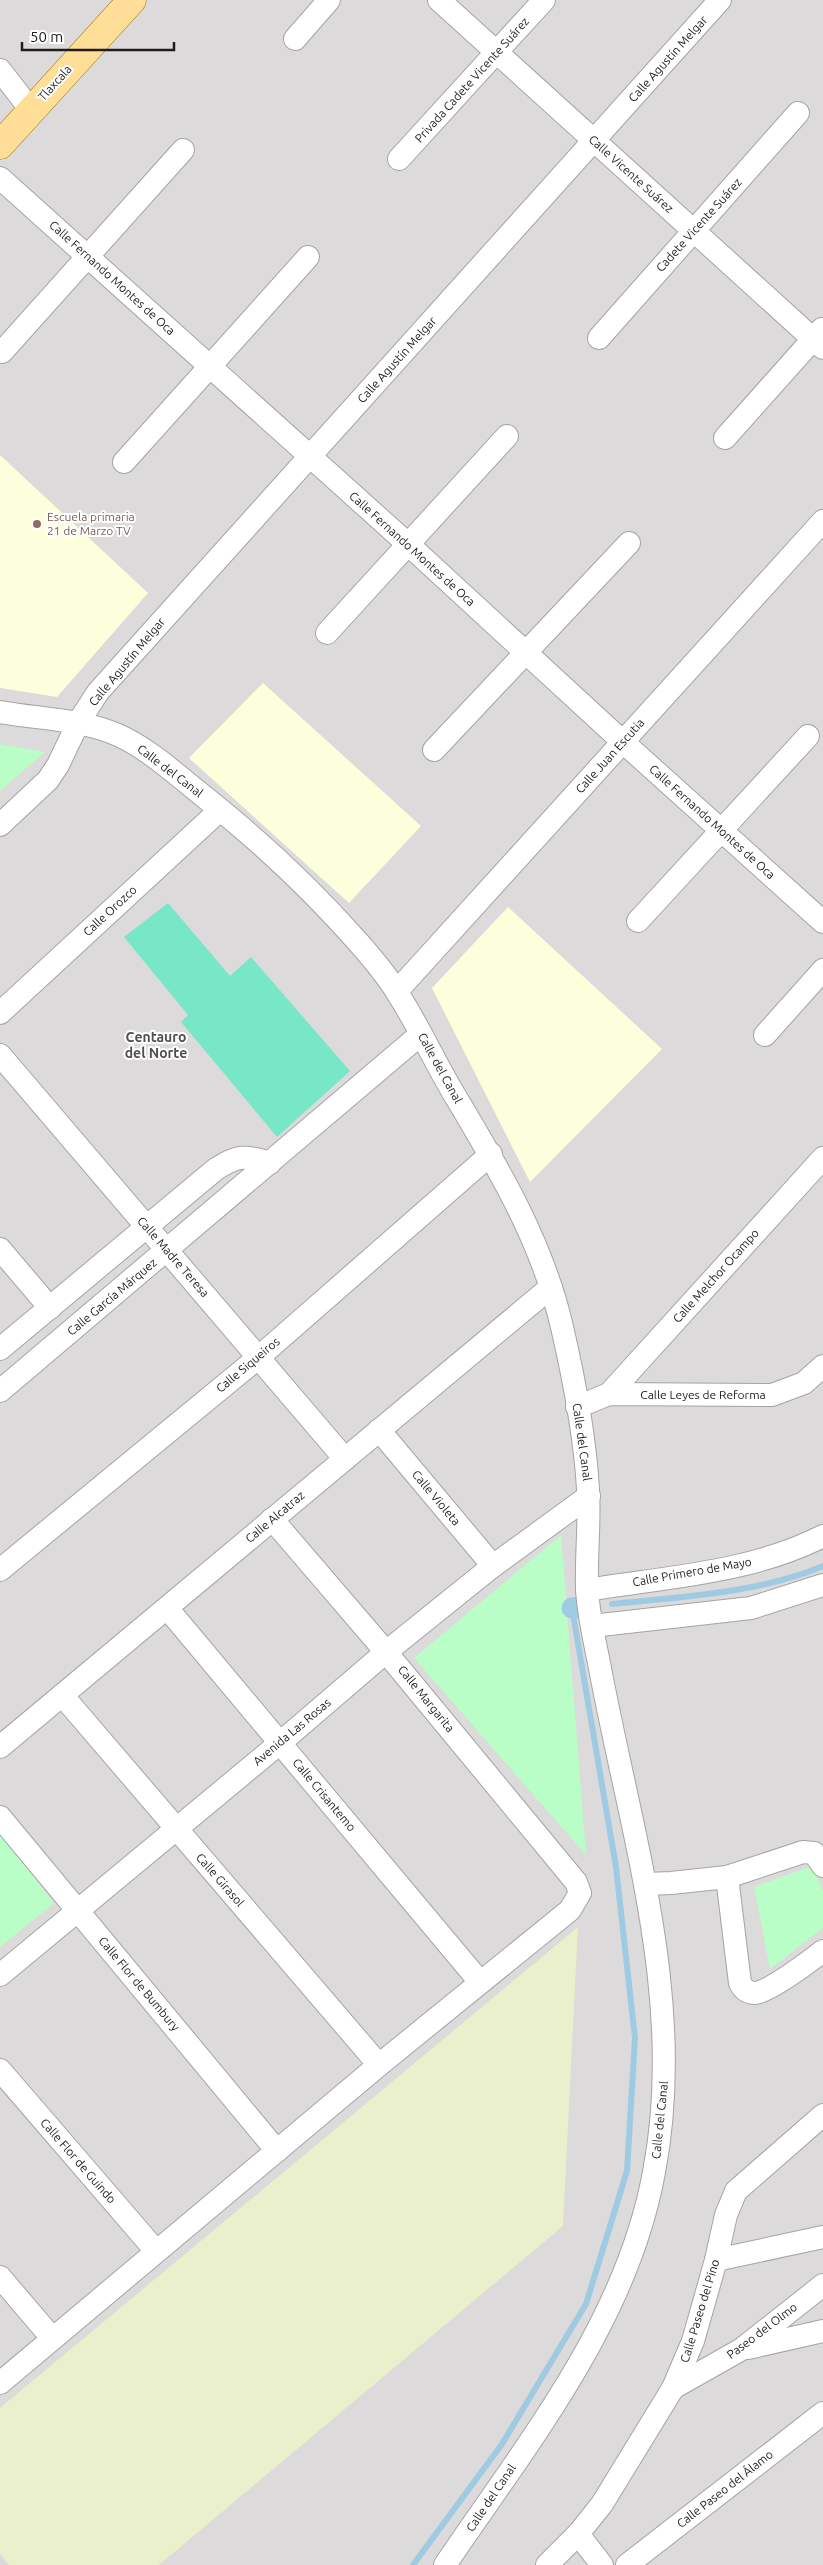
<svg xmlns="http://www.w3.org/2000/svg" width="823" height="2565" font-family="Ubuntu,sans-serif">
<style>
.residential{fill:#dcdada}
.education{fill:#fbffdc}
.farmland{fill:#e9f0cb}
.park{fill:#bafec7}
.pitch{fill:#78e7c8}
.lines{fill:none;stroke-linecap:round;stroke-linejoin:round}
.stream{stroke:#9ecbe2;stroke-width:6}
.canal{stroke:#9ecbe2;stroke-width:21}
.minor-casing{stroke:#a4a4a4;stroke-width:24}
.major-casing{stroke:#977600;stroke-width:29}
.minor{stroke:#fff;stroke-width:22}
.major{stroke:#ffde98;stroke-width:28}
.education-dot{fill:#8d6e63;stroke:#fff;stroke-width:2}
.labels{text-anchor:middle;stroke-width:4;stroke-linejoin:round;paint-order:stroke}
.street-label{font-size:12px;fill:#1d1d1d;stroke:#fff}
.education-label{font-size:12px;fill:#785e54;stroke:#fff;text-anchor:start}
.neighbourhood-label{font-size:14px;font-weight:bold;fill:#505050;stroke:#fff}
</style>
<rect width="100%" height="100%" fill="#f0ede2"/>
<!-- residential -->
<rect class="residential" x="0" y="0" width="823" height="2565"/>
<!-- education -->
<g class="education">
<polygon points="0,455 148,593 57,697 0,688"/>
<polygon points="263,683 421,826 349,903 189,758"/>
<polygon points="508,907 662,1049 530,1182 432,988"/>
</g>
<!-- farmland -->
<polygon class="farmland" points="578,1927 563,2226 159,2565 9,2565 0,2554 0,2408"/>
<!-- park -->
<g class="park">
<polygon points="0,744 45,752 0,791"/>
<polygon points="561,1535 586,1855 414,1658"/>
<polygon points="0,1835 54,1903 0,1947"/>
<polygon points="812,1866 823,1891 823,1928 770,1969 754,1887"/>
</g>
<!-- pitch -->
<polygon class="pitch" points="168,903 230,976 251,957 350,1071 277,1137 181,1022 188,1015 124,937"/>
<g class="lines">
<!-- stream -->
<g class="stream">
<path d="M612 1604C679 1597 760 1593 823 1566"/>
<polyline points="413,2565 502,2444 586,2304 627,2171 635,2038 616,1867 572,1608"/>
</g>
<!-- canal -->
<polyline class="canal" points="572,1608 590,1606"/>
<defs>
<g id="minor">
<polyline points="439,0 823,348"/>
<polyline points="295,39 329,0"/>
<polyline points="0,70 31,110"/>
<polyline points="399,159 544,0"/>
<polyline points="0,178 410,546 623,742 823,922"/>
<polyline points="599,338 798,113"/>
<polyline points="2,352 183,150"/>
<polyline points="725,438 822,329"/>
<polyline points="124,462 308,257"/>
<polyline points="327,633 507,436"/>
<path d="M0 712C39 719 82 719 118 735 151 750 179 777 207 799 261 842 312 890 358 942 372 958 387 975 398 994 420 1028 436 1065 457 1099 500 1171 543 1244 562 1327 574 1379 585 1435 588 1489 590 1522 586 1555 587 1588 588 1613 594 1638 599 1663 630 1831 687 2000 654 2172 627 2321 528 2442 445 2565"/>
<polyline points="434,750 629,543"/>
<polyline points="0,825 48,780 58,765 78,723 98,692 720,0"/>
<polyline points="638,921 808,736"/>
<polyline points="397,991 823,521"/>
<polyline points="0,1013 220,810"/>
<polyline points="765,1035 823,970"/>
<polyline points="0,1055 345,1459"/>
<polyline points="0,1249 50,1308"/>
<path d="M0 1349 216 1169C238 1155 245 1155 270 1163"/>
<polyline points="0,1391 421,1034"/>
<polyline points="609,1394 823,1158"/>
<polyline points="577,1407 609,1394 772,1395 804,1383 823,1366"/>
<polyline points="379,1430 493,1566"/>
<polyline points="0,1570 259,1357 491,1154"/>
<path d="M587 1590C667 1577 750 1573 823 1536"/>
<polyline points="167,1608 480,1982"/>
<polyline points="592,1626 751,1608 823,1585"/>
<polyline points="62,1695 379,2065"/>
<polyline points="0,1747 551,1287"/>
<polyline points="0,1817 277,2151"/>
<path d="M823 1866 814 1853 803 1852 727 1877 740 1983C743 1989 748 1993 755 1993 769 1992 810 1961 823 1951"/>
<polyline points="646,1884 671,1883 727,1877"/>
<polyline points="0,1975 280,1743 386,1652 493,1566 589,1496"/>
<polyline points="0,2070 156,2251"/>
<polyline points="716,2260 823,2237"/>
<polyline points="0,2277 52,2338"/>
<polyline points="748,2348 823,2331"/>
<polyline points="0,2383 379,2065 570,1910 580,1893 576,1882 386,1652 272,1519"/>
<polyline points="673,2388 742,2349 823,2285"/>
<polyline points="578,2534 602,2565"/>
<polyline points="547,2565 578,2534 602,2504 673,2388 693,2341 716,2260 726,2215 736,2191 823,2115"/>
<polyline points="627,2565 823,2413"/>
</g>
<polyline id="major" points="0,145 132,0"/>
</defs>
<!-- minor casing -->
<use href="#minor" class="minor-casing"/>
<!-- major casing -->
<use href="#major" class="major-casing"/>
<!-- minor -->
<use href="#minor" class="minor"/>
<!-- major -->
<use href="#major" class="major"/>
</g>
<!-- markers -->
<circle class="education-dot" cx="37" cy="524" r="5"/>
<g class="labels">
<!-- street labels -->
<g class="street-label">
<text transform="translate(668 59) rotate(-48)" y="4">Calle Agustín Melgar</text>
<text transform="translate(472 80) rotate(-48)" y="4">Privada Cadete Vicente Suárez</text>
<text transform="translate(55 83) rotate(-48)" y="4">Tlaxcala</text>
<text transform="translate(631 174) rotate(42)" y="4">Calle Vicente Suárez</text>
<text transform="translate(699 225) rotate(-48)" y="4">Cadete Vicente Suárez</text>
<text transform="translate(112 278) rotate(42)" y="4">Calle Fernando Montes de Oca</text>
<text transform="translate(397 360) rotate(-48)" y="4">Calle Agustín Melgar</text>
<text transform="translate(412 549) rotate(42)" y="4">Calle Fernando Montes de Oca</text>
<text transform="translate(127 662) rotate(-50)" y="4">Calle Agustín Melgar</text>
<text transform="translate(610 756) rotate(-48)" y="4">Calle Juan Escutia</text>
<text transform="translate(170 771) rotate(37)" y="4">Calle del Canal</text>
<text transform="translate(712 822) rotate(42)" y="4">Calle Fernando Montes de Oca</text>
<text transform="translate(110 911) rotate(-43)" y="4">Calle Orozco</text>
<text transform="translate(440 1068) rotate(61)" y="4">Calle del Canal</text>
<text transform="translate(173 1257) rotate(49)" y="4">Calle Madre Teresa</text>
<text transform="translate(716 1276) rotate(-48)" y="4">Calle Melchor Ocampo</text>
<text transform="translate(112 1297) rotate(-40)" y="4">Calle García Márquez</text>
<text transform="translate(248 1365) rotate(-40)" y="4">Calle Siqueiros</text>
<text x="703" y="1399">Calle Leyes de Reforma</text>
<text transform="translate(582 1442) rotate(82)" y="4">Calle del Canal</text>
<text transform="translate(436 1498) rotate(50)" y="4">Calle Violeta</text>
<text transform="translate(275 1517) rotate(-40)" y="4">Calle Alcatraz</text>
<text transform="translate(692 1572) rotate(-10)" y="4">Calle Primero de Mayo</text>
<text transform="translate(426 1699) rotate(51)" y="4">Calle Margarita</text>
<text transform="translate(292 1732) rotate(-40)" y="4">Avenida Las Rosas</text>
<text transform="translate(324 1795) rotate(50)" y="4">Calle Crisantemo</text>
<text transform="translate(220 1880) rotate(49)" y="4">Calle Girasol</text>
<text transform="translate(139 1984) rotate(50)" y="4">Calle Flor de Bumbury</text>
<text transform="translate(660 2120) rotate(-84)" y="4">Calle del Canal</text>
<text transform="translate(78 2161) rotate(49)" y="4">Calle Flor de Guindo</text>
<text transform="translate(700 2311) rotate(-73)" y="4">Calle Paseo del Pino</text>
<text transform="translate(762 2331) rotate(-37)" y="4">Paseo del Olmo</text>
<text transform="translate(725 2489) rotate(-38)" y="4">Calle Paseo del Álamo</text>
<text transform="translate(491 2498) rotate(-56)" y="4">Calle del Canal</text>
</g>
<!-- education labels -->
<g class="education-label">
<text x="47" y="521">Escuela primaria<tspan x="47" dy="14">21 de Marzo TV</tspan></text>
</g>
<!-- neighbourhood labels -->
<g class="neighbourhood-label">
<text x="156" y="1042">Centauro<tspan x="156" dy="16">del Norte</tspan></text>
</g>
</g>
<!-- scale -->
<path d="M22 42v8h152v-8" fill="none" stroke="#1d1d1d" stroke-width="2.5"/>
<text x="30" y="42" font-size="15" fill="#1d1d1d" stroke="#ffffff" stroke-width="4" paint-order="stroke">50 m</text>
</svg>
